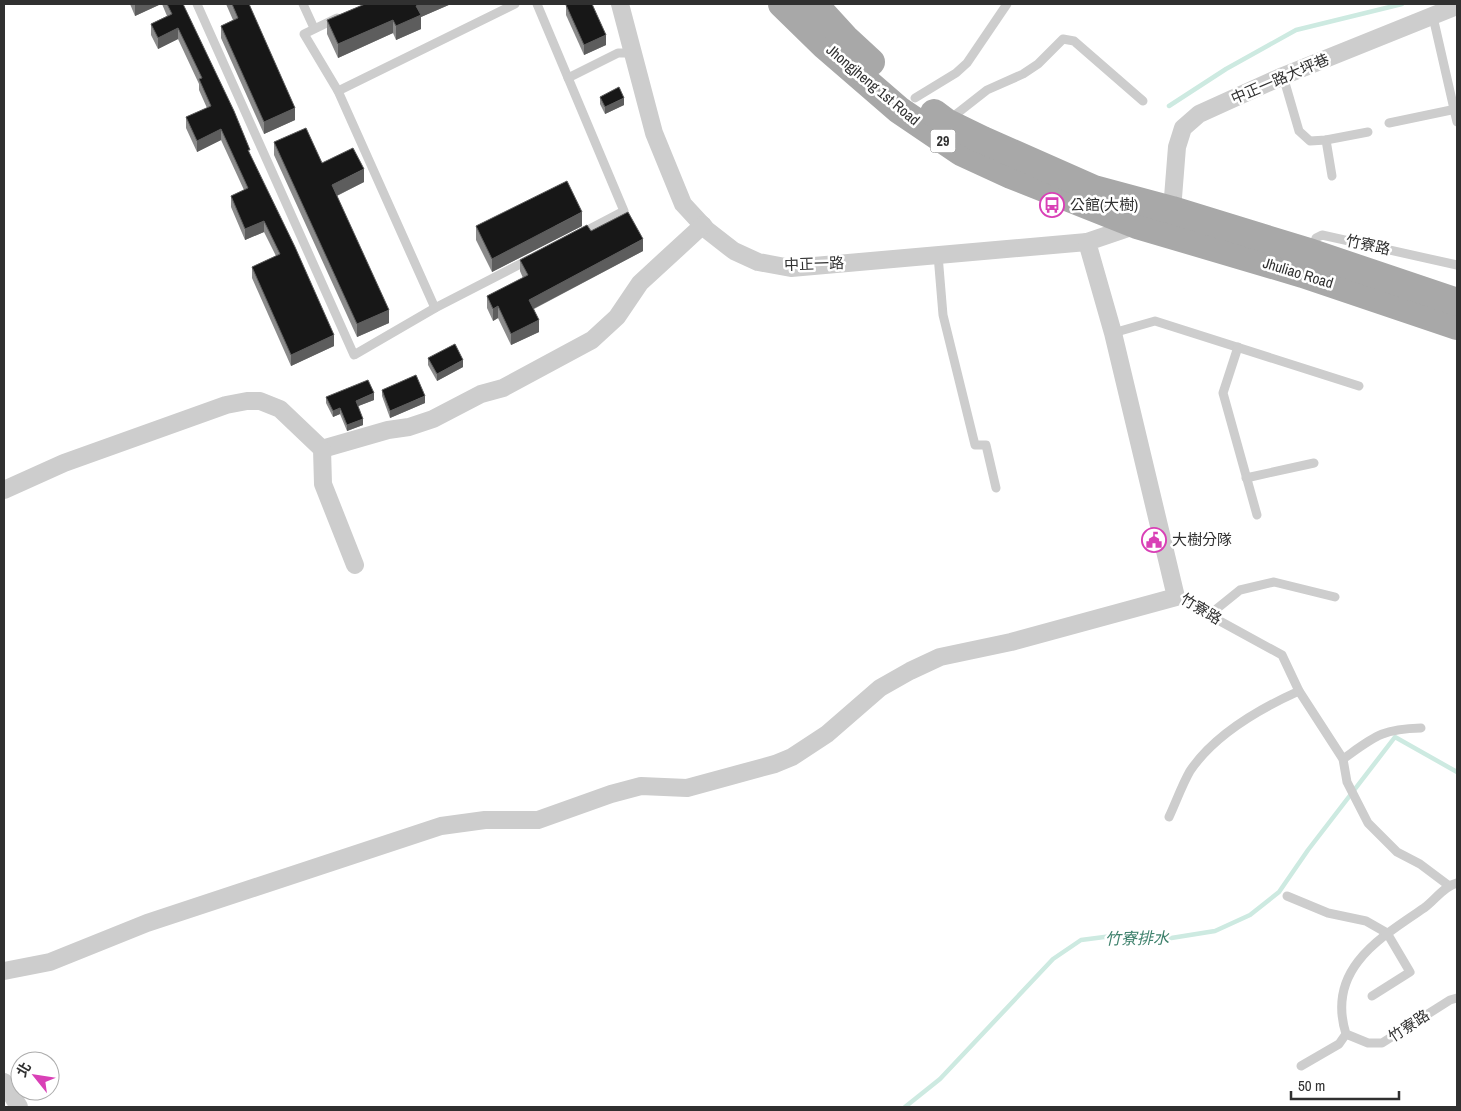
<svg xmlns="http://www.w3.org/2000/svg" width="1461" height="1111" font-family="'Archivo Narrow','Noto Sans TC',sans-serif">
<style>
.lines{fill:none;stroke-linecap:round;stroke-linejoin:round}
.stream{stroke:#cdeae1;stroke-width:4.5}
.service{stroke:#cdcdcd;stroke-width:9}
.minor{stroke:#cdcdcd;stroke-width:18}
.primary{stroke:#a8a8a8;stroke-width:28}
.wall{fill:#8b8b8b}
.shaded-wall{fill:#5d5d5d}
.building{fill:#171717;stroke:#5d5d5d}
.labels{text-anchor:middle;stroke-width:5;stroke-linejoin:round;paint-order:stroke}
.shield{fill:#fff;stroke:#6e6e6e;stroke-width:1}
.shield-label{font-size:14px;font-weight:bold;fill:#303030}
.street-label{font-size:15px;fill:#303030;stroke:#fff}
.poi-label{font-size:15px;fill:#303030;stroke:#fff;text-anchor:start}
.water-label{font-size:16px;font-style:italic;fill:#3e816c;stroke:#fff}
</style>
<rect width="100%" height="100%" fill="#fff"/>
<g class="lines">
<!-- stream -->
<g class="stream">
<polyline points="1169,106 1226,69 1296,30 1402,4"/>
<polyline points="905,1107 940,1079 1053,959 1081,940 1112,936 1165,939 1215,931 1250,915 1279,892 1308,850 1395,737 1457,772"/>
</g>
<!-- service -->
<g class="service">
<polyline points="197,4 354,355 435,308"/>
<polyline points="303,4 314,28"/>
<polyline points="515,4 338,91 435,308 530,259"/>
<polyline points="537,4 624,211 580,234"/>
<polyline points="1433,17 1457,122"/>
<polyline points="337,18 304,34 338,91"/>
<polyline points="1283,76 1299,131 1310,141 1326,140 1368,132"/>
<polyline points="568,78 618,53 633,53"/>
<polyline points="915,98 956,73 967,63 1007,4"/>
<polyline points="950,119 987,90 1023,74 1038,64 1063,39 1074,41 1143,101"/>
<polyline points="1389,123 1456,109"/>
<polyline points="1326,140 1332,176"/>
<polyline points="1313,249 1316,238 1322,235 1457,265"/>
<polyline points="938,255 943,315 975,445 986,445 996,488"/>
<polyline points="1113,333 1155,321 1359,386"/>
<polyline points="1238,347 1223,393 1257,515"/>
<polyline points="1246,478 1314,463"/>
<polyline points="1176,597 1282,655 1299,691 1343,759 1347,782 1368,823 1397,852 1420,864 1448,885"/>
<polyline points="1209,615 1240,590 1274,582 1335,597"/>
<path d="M1343 759C1374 737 1381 729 1421 728"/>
<path d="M1169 817C1176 802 1182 785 1190 771 1215 734 1259 709 1299 691"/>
<path d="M1457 883C1444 886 1435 900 1424 908 1378 939 1326 970 1346 1034L1368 1043H1382L1450 1000 1457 998"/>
<polyline points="1287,896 1328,913 1366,921 1387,933 1410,972 1372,996"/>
<polyline points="1301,1066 1339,1044 1346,1034"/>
</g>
<!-- minor -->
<g class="minor">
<polyline points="620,4 654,133 683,204 707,230 734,251 758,262 791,268 1087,242"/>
<polyline points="1163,213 1172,210 1177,147 1183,128 1199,114 1283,76 1457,6"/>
<polyline points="322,449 388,430 409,427 433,419 481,394 503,388 592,340 617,317 640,283 703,225"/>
<polyline points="4,490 64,463 226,405 247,401 260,401 280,409 322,449 323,484 355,565"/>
<polyline points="4,971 50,962 147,923 441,826 485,820 538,820 611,794 641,786 687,788 775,764 792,757 827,734 880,688 910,671 940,657 1011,642 1176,597 1113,333 1087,242 1140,224"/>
<polyline points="4,1082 19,1107"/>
</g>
<!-- primary -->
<g class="primary">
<polyline points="782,4 825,46 899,110 961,152 1011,175 1137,225 1303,274 1457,326"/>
<polyline points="814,4 845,38 871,62"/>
<polyline points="934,113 946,122 983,140 1094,189 1172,210 1312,253 1457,302"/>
</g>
</g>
<!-- wall -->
<g class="wall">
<polygon points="130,4 161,4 135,16"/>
<polygon points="162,4 183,4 334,346 291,366 252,278 252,267 276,256 264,232 245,240 231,207 231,196 244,190 221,140 197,152 186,128 186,117 207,108 199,90 199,84 178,39 158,49 151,35 151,24 167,16"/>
<polygon points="226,4 249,4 295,120 264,134 221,38 221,26 233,20"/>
<polygon points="365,4 451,4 421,17 421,29 396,40 393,33 338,58 327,34 327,20"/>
<polygon points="566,5 606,45 584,55 566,15"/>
<polygon points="600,97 624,105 605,114 600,104"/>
<polygon points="274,142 364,182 337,196 389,323 357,337 274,155"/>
<polygon points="476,226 582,226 492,272 476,240"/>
<polygon points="591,231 643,251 534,309 539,332 511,345 498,318 493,321 487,308 487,296 523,278 520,271 520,260"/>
<polygon points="428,358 463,367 437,381 428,365"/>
<polygon points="382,390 425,403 390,418 382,396"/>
<polygon points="326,397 374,400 358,406 363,425 347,431 340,414 333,417 326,403"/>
</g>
<!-- shaded-wall -->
<g class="shaded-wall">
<polygon points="137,4 161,4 135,16 135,5"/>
<polygon points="421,4 451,4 421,17 421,29 396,40 396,26 416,6"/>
<polygon points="393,20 393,33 338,58 338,44"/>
<polygon points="178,28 178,39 158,49 158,38"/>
<polygon points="606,35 606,45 584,55 584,45"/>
<polygon points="624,98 624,105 605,114 605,107"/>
<polygon points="295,108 295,120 264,134 264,122"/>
<polygon points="221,129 221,140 197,152 197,141"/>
<polygon points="364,169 364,182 332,198 332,185"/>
<polygon points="582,212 582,226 492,272 492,259"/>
<polygon points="264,221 264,232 245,240 245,229"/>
<polygon points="643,239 643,251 529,311 529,300"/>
<polygon points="498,306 498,318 493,321 493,309"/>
<polygon points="389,310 389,323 357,337 357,324"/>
<polygon points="539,320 539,332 511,345 511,334"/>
<polygon points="334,335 334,346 291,366 291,355"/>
<polygon points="463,360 463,367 437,381 437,374"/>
<polygon points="374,393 374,400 356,407 356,401"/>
<polygon points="425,396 425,403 390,418 390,411"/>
<polygon points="340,408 340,414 333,417 333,411"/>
<polygon points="363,419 363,425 347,431 347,425"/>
</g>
<!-- building -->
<g class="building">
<polygon points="167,4 183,4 234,111 250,150 248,150 295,247 334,335 291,355 252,267 280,254 264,221 245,229 231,196 248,188 221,129 197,141 186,117 211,106 199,79 202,78 178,28 158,38 151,24 172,14"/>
<polygon points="232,4 249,4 295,108 264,122 221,26 238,18"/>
<polygon points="365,4 421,4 416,6 421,15 396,26 393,20 338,44 327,20"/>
<polygon points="569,4 592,4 606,35 584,45 566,5"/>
<polygon points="619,87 624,98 605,107 600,97"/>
<polygon points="306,128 322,163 353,148 364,169 332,185 389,310 357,324 274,142"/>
<polygon points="567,181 582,212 492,259 476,226"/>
<polygon points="628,212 643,239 529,300 539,320 511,334 498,306 493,309 487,296 528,275 520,260 587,225 591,231"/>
<polygon points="455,344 463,360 437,374 428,358"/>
<polygon points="416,375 425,396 390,411 382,390"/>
<polygon points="368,380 374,393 356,401 363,419 347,425 340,408 333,411 326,397"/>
</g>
<!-- icons -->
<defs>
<symbol id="bus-ring" viewBox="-11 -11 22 22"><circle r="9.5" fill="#fff" stroke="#d940b6" stroke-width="1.5"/><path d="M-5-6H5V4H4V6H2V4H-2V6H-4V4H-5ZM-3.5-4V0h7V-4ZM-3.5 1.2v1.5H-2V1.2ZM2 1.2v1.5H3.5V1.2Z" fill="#d940b6"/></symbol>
<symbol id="civic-ring" viewBox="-11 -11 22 22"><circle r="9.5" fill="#fff" stroke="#d940b6" stroke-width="1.5"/><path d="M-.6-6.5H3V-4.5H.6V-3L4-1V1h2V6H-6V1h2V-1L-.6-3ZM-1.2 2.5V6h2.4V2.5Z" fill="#d940b6"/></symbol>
</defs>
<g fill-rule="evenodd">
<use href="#bus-ring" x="1038" y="191" width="28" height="28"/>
<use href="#civic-ring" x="1140" y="526" width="28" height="28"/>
</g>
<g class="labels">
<!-- shield labels -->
<rect class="shield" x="930.5" y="129.5" width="25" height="23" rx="4"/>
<g class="shield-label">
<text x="943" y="146">29</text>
</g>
<!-- street labels -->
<g class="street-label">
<text transform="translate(1280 79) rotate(-23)" y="5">中正一路大坪巷</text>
<text transform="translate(873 85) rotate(40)" y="5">Jhongjheng 1st Road</text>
<text transform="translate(1368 245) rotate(12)" y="5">竹寮路</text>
<text transform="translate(814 264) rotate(-2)" y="5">中正一路</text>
<text transform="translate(1298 273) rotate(17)" y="5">Jhuliao Road</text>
<text transform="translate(1201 609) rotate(31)" y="5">竹寮路</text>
<text transform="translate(1409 1026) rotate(-33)" y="5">竹寮路</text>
</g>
<!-- poi labels -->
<g class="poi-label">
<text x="1070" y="210">公館(大樹)</text>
<text x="1172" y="545">大樹分隊</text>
</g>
<!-- water labels -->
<g class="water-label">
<text transform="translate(1137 938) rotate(-1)" y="6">竹寮排水</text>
</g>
</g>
<!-- border -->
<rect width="1461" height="1111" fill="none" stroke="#303030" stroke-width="10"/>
<!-- north arrow -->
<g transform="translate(35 1076) rotate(300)"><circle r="24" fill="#ffffff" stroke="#acacac"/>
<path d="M0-4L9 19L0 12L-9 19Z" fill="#d940b6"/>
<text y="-8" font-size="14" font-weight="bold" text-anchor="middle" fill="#303030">北</text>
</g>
<!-- scale -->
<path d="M1291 1091v8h108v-8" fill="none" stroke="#303030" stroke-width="2.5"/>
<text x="1298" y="1091" font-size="15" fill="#303030" stroke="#ffffff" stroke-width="4" paint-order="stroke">50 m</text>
</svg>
